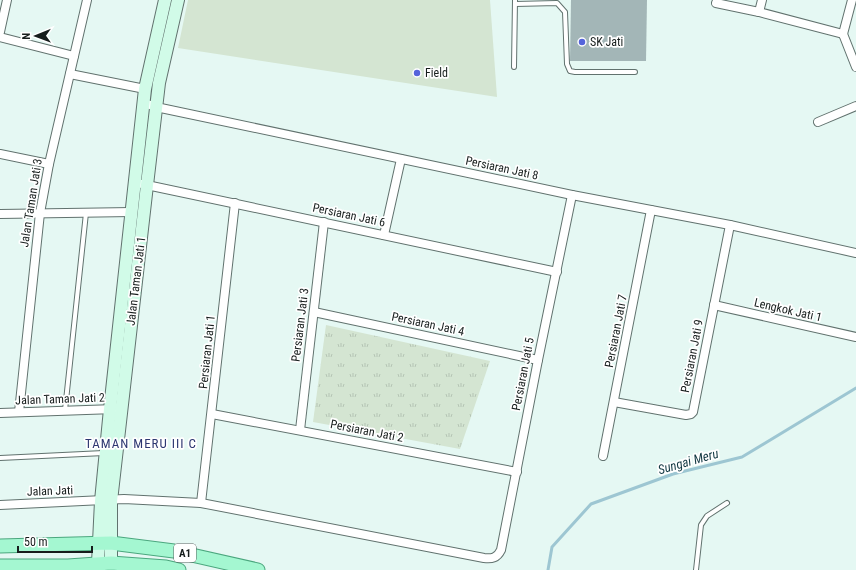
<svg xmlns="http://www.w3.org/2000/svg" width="856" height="570" font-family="'Roboto Condensed',sans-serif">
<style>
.grass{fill:#d4e5d2}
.park{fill:url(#park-tufts)}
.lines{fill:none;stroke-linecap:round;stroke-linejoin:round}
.stream{stroke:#9dc6d2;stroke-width:3}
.building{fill:#a3b6b7}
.lane-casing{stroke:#61726e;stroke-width:6}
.street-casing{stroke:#61726e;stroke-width:10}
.secondary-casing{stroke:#61726e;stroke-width:14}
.primary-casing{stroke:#4ba77e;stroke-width:15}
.lane{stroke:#fff;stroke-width:4}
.street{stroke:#fff;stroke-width:8}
.secondary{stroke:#d1fbe8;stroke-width:12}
.primary{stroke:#a4f7d1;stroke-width:13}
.poi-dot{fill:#5564db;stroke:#fff;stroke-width:1.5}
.labels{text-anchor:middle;stroke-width:3.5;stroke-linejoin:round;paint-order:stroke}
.shield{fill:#fff;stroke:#5c6160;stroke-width:1}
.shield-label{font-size:11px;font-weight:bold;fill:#161d1c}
.poi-label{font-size:12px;fill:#161d1c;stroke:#fff;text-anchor:start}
.street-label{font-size:12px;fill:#161d1c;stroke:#fff}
.neighbourhood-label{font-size:13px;letter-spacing:1px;fill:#2d3771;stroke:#fff}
.water-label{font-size:13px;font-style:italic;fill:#123842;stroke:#fff}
</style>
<defs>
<pattern id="park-tufts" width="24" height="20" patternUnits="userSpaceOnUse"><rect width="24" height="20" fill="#d4e5d2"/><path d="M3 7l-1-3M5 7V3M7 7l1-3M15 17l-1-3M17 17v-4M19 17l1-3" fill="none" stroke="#b5c4b4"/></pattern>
</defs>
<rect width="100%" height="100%" fill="#e5f8f3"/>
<!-- grass -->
<polygon class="grass" points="188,0 490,0 497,97 178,48"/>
<!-- park -->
<polygon class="park" points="326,325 490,361 460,449 313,422"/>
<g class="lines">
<!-- stream -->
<polyline class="stream" points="548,570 552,547 591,504 673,474 742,457 856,388"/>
</g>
<!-- building -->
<polygon class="building" points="571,0 647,0 646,61 570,61"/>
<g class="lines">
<defs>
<g id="lane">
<polyline points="515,4 557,3 565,12 567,64 570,71 575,72 635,72"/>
<polyline points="514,67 515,0"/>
<polyline points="65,410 86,213"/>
<polyline points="0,458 104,453"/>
<polyline points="696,570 701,525 707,516 727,503"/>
</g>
<g id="street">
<polyline points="762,0 759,12 843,34"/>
<polyline points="716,3 759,12"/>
<polyline points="0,32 7,0"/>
<polyline points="843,34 852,0"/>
<polyline points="843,34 856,67"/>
<polyline points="0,37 74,56"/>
<polyline points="70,74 145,89"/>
<polyline points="144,103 156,107 572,195 730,225 856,253"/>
<polyline points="818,122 856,106"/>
<polyline points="0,154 49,164"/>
<polyline points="142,184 557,272"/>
<polyline points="0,214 132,212"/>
<polyline points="384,235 401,159"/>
<polyline points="714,305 856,337"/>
<polyline points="314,312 538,360"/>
<polyline points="614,402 686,415 691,414 693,412 730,225"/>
<polyline points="19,412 40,213 49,164 87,0"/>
<polyline points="0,413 115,409"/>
<polyline points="212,414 517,472"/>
<polyline points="300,430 324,222"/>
<polyline points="603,456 651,210"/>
<polyline points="201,503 235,203"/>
<path d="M0 505 124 499 201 503 484 558C492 559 497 558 501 550L538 360 572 195"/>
</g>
<g id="secondary">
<polyline points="98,563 101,501 110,409 145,89 165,0"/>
<polyline points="111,563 111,501 147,185 159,83 178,0"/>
</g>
<g id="primary">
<polyline points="0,546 111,543 174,551 258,570"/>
<polyline points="0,566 68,566 111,563 166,567 179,570"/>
</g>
</defs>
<!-- lane casing -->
<use href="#lane" class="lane-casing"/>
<!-- street casing -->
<use href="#street" class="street-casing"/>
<!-- secondary casing -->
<use href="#secondary" class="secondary-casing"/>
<!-- primary casing -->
<use href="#primary" class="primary-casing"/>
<!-- lane -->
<use href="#lane" class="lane"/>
<!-- street -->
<use href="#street" class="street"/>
<!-- secondary -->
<use href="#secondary" class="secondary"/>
<!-- primary -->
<use href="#primary" class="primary"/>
</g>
<!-- markers -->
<g class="poi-dot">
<circle cx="582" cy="42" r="4"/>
<circle cx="417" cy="73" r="4"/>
</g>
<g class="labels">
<!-- shield labels -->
<rect class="shield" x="174" y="544" width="22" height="18" rx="3"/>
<g class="shield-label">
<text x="185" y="557">A1</text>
</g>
<!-- poi labels -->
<g class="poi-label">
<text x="590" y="46">SK Jati</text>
<text x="425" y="77">Field</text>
</g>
<!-- street labels -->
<g class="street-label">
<text transform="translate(502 168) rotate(12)" y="4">Persiaran Jati 8</text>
<text transform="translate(31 203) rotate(-81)" y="4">Jalan Taman Jati 3</text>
<text transform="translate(349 215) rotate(12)" y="4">Persiaran Jati 6</text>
<text transform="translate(136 281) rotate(-83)" y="4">Jalan Taman Jati 1</text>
<text transform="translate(788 310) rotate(13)" y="4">Lengkok Jati 1</text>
<text transform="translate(428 324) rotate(12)" y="4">Persiaran Jati 4</text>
<text transform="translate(300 325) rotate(-83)" y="4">Persiaran Jati 3</text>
<text transform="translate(616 331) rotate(-79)" y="4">Persiaran Jati 7</text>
<text transform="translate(207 352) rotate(-84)" y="4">Persiaran Jati 1</text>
<text transform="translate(692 356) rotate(-79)" y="4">Persiaran Jati 9</text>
<text transform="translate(523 374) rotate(-79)" y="4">Persiaran Jati 5</text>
<text transform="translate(60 399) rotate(-2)" y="4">Jalan Taman Jati 2</text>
<text transform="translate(367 431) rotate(11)" y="4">Persiaran Jati 2</text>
<text transform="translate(50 491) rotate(-2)" y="4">Jalan Jati</text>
</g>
<!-- neighbourhood labels -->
<g class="neighbourhood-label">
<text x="141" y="448">TAMAN MERU III C</text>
</g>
<!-- water labels -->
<g class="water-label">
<text transform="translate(688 461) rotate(-16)" y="5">Sungai Meru</text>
</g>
</g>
<!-- north arrow -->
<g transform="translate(36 36) rotate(269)" stroke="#ffffff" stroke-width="3" paint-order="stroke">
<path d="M0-3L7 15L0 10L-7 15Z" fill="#161d1c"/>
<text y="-6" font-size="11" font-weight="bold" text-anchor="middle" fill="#161d1c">N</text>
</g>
<!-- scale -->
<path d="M18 546v6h74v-6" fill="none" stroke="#161d1c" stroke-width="2"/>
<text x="24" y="546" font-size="12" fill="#161d1c" stroke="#ffffff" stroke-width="3" paint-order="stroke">50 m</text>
</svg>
